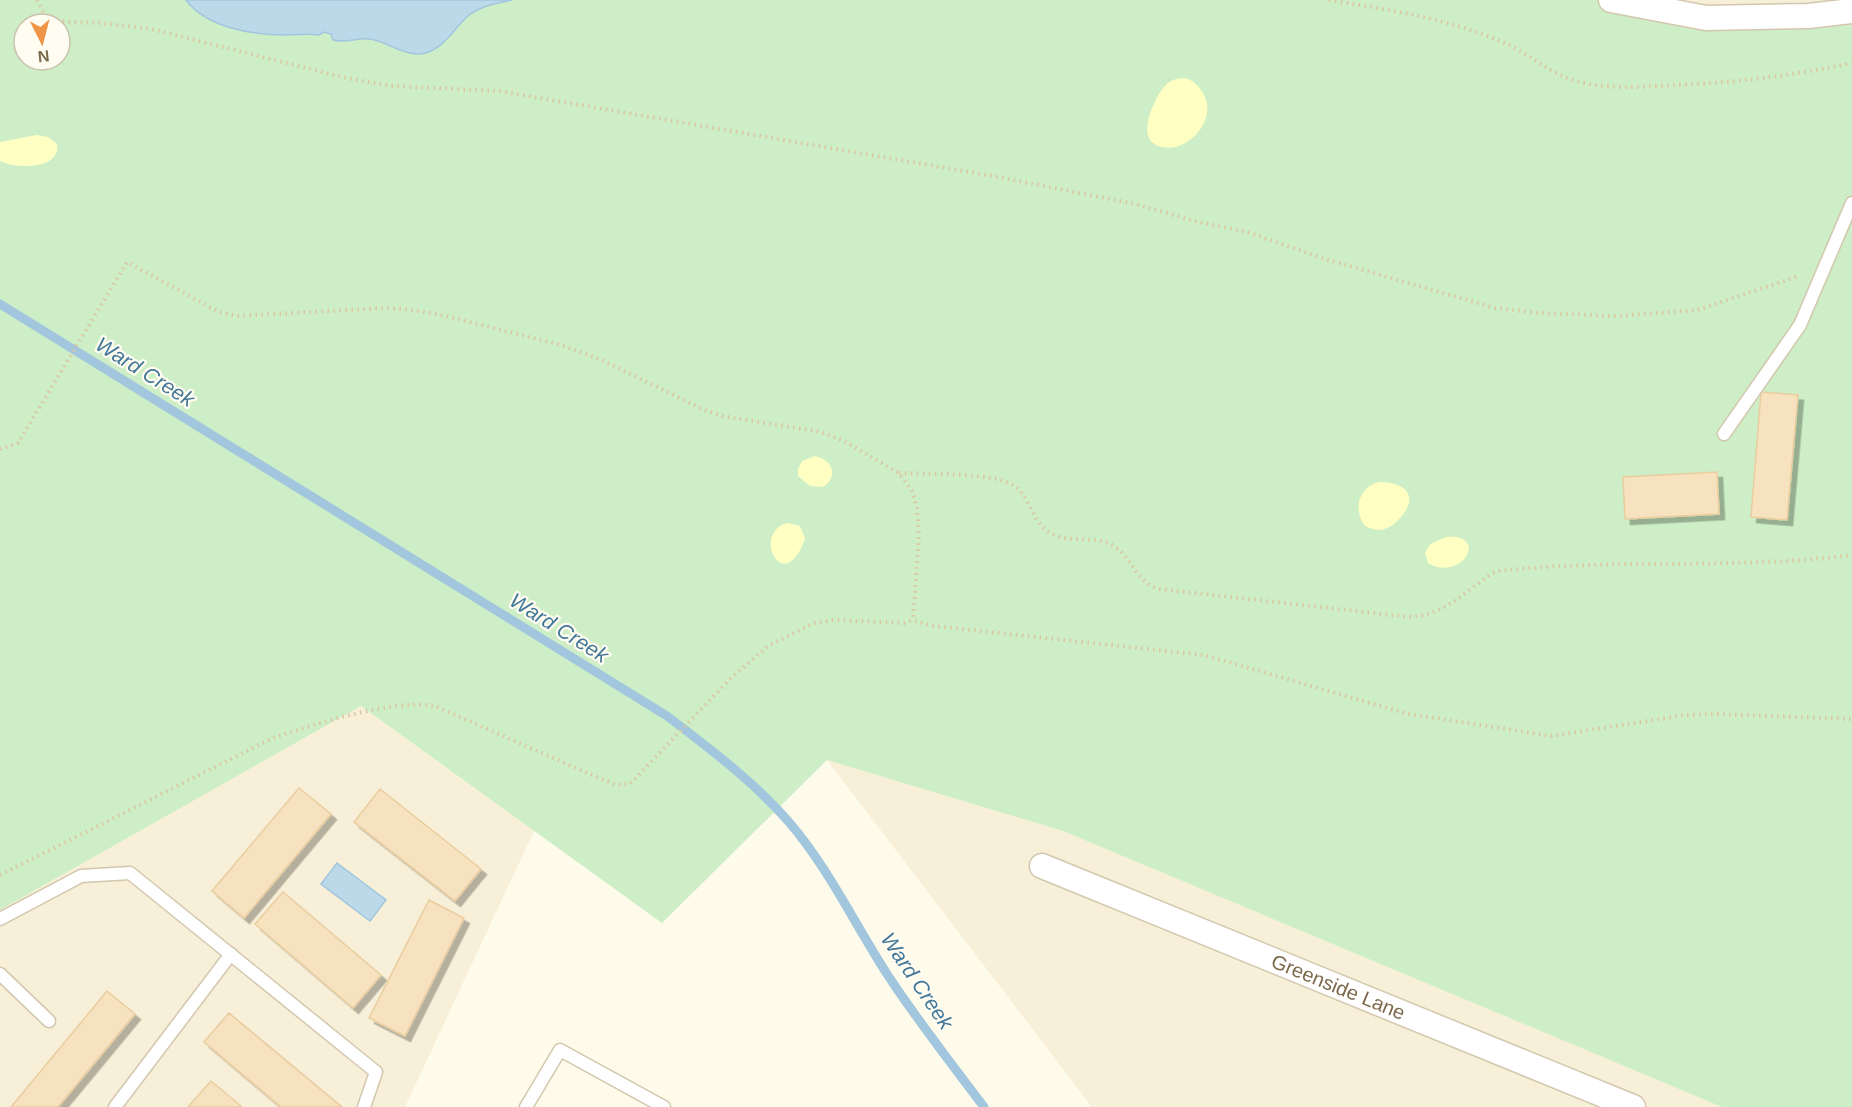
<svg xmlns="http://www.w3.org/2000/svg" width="1852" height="1107" font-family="Helvetica,sans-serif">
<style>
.residential{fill:#f7efd8}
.green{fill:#cdeec6;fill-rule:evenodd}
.sand{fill:#ffffc3}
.water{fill:#bcd9ea;stroke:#a1c6dd;stroke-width:1.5}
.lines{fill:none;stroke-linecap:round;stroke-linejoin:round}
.stream{stroke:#a1c6dd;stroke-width:9}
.building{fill:#f6e2bf;stroke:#eacd9e;stroke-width:1.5;filter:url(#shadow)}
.service-casing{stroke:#d3c7ae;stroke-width:15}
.minor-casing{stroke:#d3c7ae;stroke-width:27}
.path{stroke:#dcc6a1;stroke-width:4;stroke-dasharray:1.5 4.5;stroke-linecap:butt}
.service{stroke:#fff;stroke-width:12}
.minor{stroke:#fff;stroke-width:24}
.labels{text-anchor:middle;stroke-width:4.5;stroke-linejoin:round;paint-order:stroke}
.street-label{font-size:20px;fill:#7c684a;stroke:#fffdf2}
.water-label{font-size:21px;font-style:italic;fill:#447899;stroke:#fffdf2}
</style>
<defs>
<filter id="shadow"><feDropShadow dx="5.5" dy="5.5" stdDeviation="0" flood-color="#0004"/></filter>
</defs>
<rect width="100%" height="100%" fill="#fefbea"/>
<!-- residential -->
<g class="residential">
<polygon points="1609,0 1829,0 1706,18"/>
<polygon points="361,706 534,831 405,1107 0,1107 0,910"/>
<polygon points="827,760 1063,831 1722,1107 1092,1107"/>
</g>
<!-- green -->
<path class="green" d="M0 0H1610L1706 18 1829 0H1852V1107H1722L1063 831 827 760 662 923 361 706 0 910ZM24 24H60V60H24Z"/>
<!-- sand -->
<g class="sand">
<path d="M1183 78C1191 79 1196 83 1201 90 1224 121 1179 162 1153 143 1138 132 1156 94 1166 85 1170 80 1176 79 1183 78Z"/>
<path d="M37 135 48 137 57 144C61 170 16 169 0 161V142Z"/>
<path d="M815 456C833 460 839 477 823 487L810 486 798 476V469L802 461Z"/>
<path d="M1379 482C1402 482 1420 493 1402 516 1398 520 1393 526 1387 528 1379 532 1371 529 1364 525 1353 508 1359 487 1379 482Z"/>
<path d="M788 523 800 526 805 538C802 550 787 577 774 556 766 543 773 525 788 523Z"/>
<path d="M1446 537C1491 534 1461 583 1428 563L1425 553 1430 544Z"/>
</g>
<!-- water -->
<g class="water">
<path d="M186 0H512C497 3 480 6 468 16 453 29 441 54 418 54 400 54 386 41 370 39 357 37 346 44 333 40L331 34 324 32 319 35C307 33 298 35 286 35 253 35 207 28 186 0Z"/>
<polygon points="337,863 386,900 370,921 321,884"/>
</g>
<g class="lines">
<!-- stream -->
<path class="stream" d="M0 304 667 716C709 748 753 781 788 821 828 867 854 923 887 974 917 1020 951 1063 984 1107"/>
</g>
<!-- building -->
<g class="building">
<polygon points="1761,392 1798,395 1787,520 1751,517"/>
<polygon points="1717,472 1719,514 1625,519 1623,477"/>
<polygon points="299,788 331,814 244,918 212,891"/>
<polygon points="380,789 481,869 455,901 354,822"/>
<polygon points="283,892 381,975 353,1008 255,924"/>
<polygon points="429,900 464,918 405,1036 369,1018"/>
<polygon points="107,991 135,1014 58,1107 11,1107"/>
<polygon points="229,1013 342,1107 281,1107 204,1042"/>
<polygon points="211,1081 241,1106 241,1107 188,1107"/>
</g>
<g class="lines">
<defs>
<g id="service">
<polyline points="1724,434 1800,325 1852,203"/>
<polyline points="0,919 81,876 130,873 376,1072 364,1107"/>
<polyline points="0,974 49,1021"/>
<polyline points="115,1107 231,954"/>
<polyline points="526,1107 560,1050 664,1107"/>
</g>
<g id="minor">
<polyline points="1611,0 1706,18 1808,16 1852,11"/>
<path id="s1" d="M1042 866 1633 1107"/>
</g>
</defs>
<!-- service casing -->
<use href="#service" class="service-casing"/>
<!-- minor casing -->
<use href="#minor" class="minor-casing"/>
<!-- path -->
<g class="path">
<polyline points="37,0 45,14 55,21 100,23 151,29 346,78 391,86 499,91 993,176 1135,204 1198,222 1247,232 1325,259 1495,308 1539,313 1616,316 1697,310 1799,276"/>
<path d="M1329 0C1390 10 1452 19 1509 45 1531 56 1549 72 1573 80 1605 90 1643 87 1677 85 1738 82 1792 76 1852 63"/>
<polyline points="0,449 18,443 127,262 219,312 236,316 386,308 414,310 450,317 561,345 602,360 702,409 722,416 821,432 844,441 899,473 912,491 917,508 919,536 913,620"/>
<path d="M899 473C924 474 999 472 1016 487 1031 500 1033 524 1052 534 1071 544 1095 534 1114 546 1132 558 1136 582 1159 589L1409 617C1444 615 1464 593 1491 574L1499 571C1616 558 1735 570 1852 555"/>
<path d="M0 875 273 738C316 724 390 699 435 706L601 779 617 785 630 784 729 680 768 646 814 623 833 620 904 623 913 620 933 626 1204 655 1408 714 1552 736 1685 715 1718 714 1852 719"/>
</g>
<!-- service -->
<use href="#service" class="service"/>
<!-- minor -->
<use href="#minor" class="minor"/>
</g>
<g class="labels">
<!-- street labels -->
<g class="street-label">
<text dy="7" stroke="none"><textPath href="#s1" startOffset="320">Greenside Lane</textPath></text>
</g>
<!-- water labels -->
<g class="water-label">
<text transform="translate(145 372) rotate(32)" y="7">Ward Creek</text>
<text transform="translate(559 628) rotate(32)" y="7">Ward Creek</text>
<text transform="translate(917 981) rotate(56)" y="7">Ward Creek</text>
</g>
</g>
<!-- north arrow -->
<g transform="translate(42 42) rotate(174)"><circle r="28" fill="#fffdf2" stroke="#cbc1af" stroke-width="1.5"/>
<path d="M0-4.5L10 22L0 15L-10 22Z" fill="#f09447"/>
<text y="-9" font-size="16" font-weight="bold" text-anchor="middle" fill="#7c684a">N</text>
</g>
</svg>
